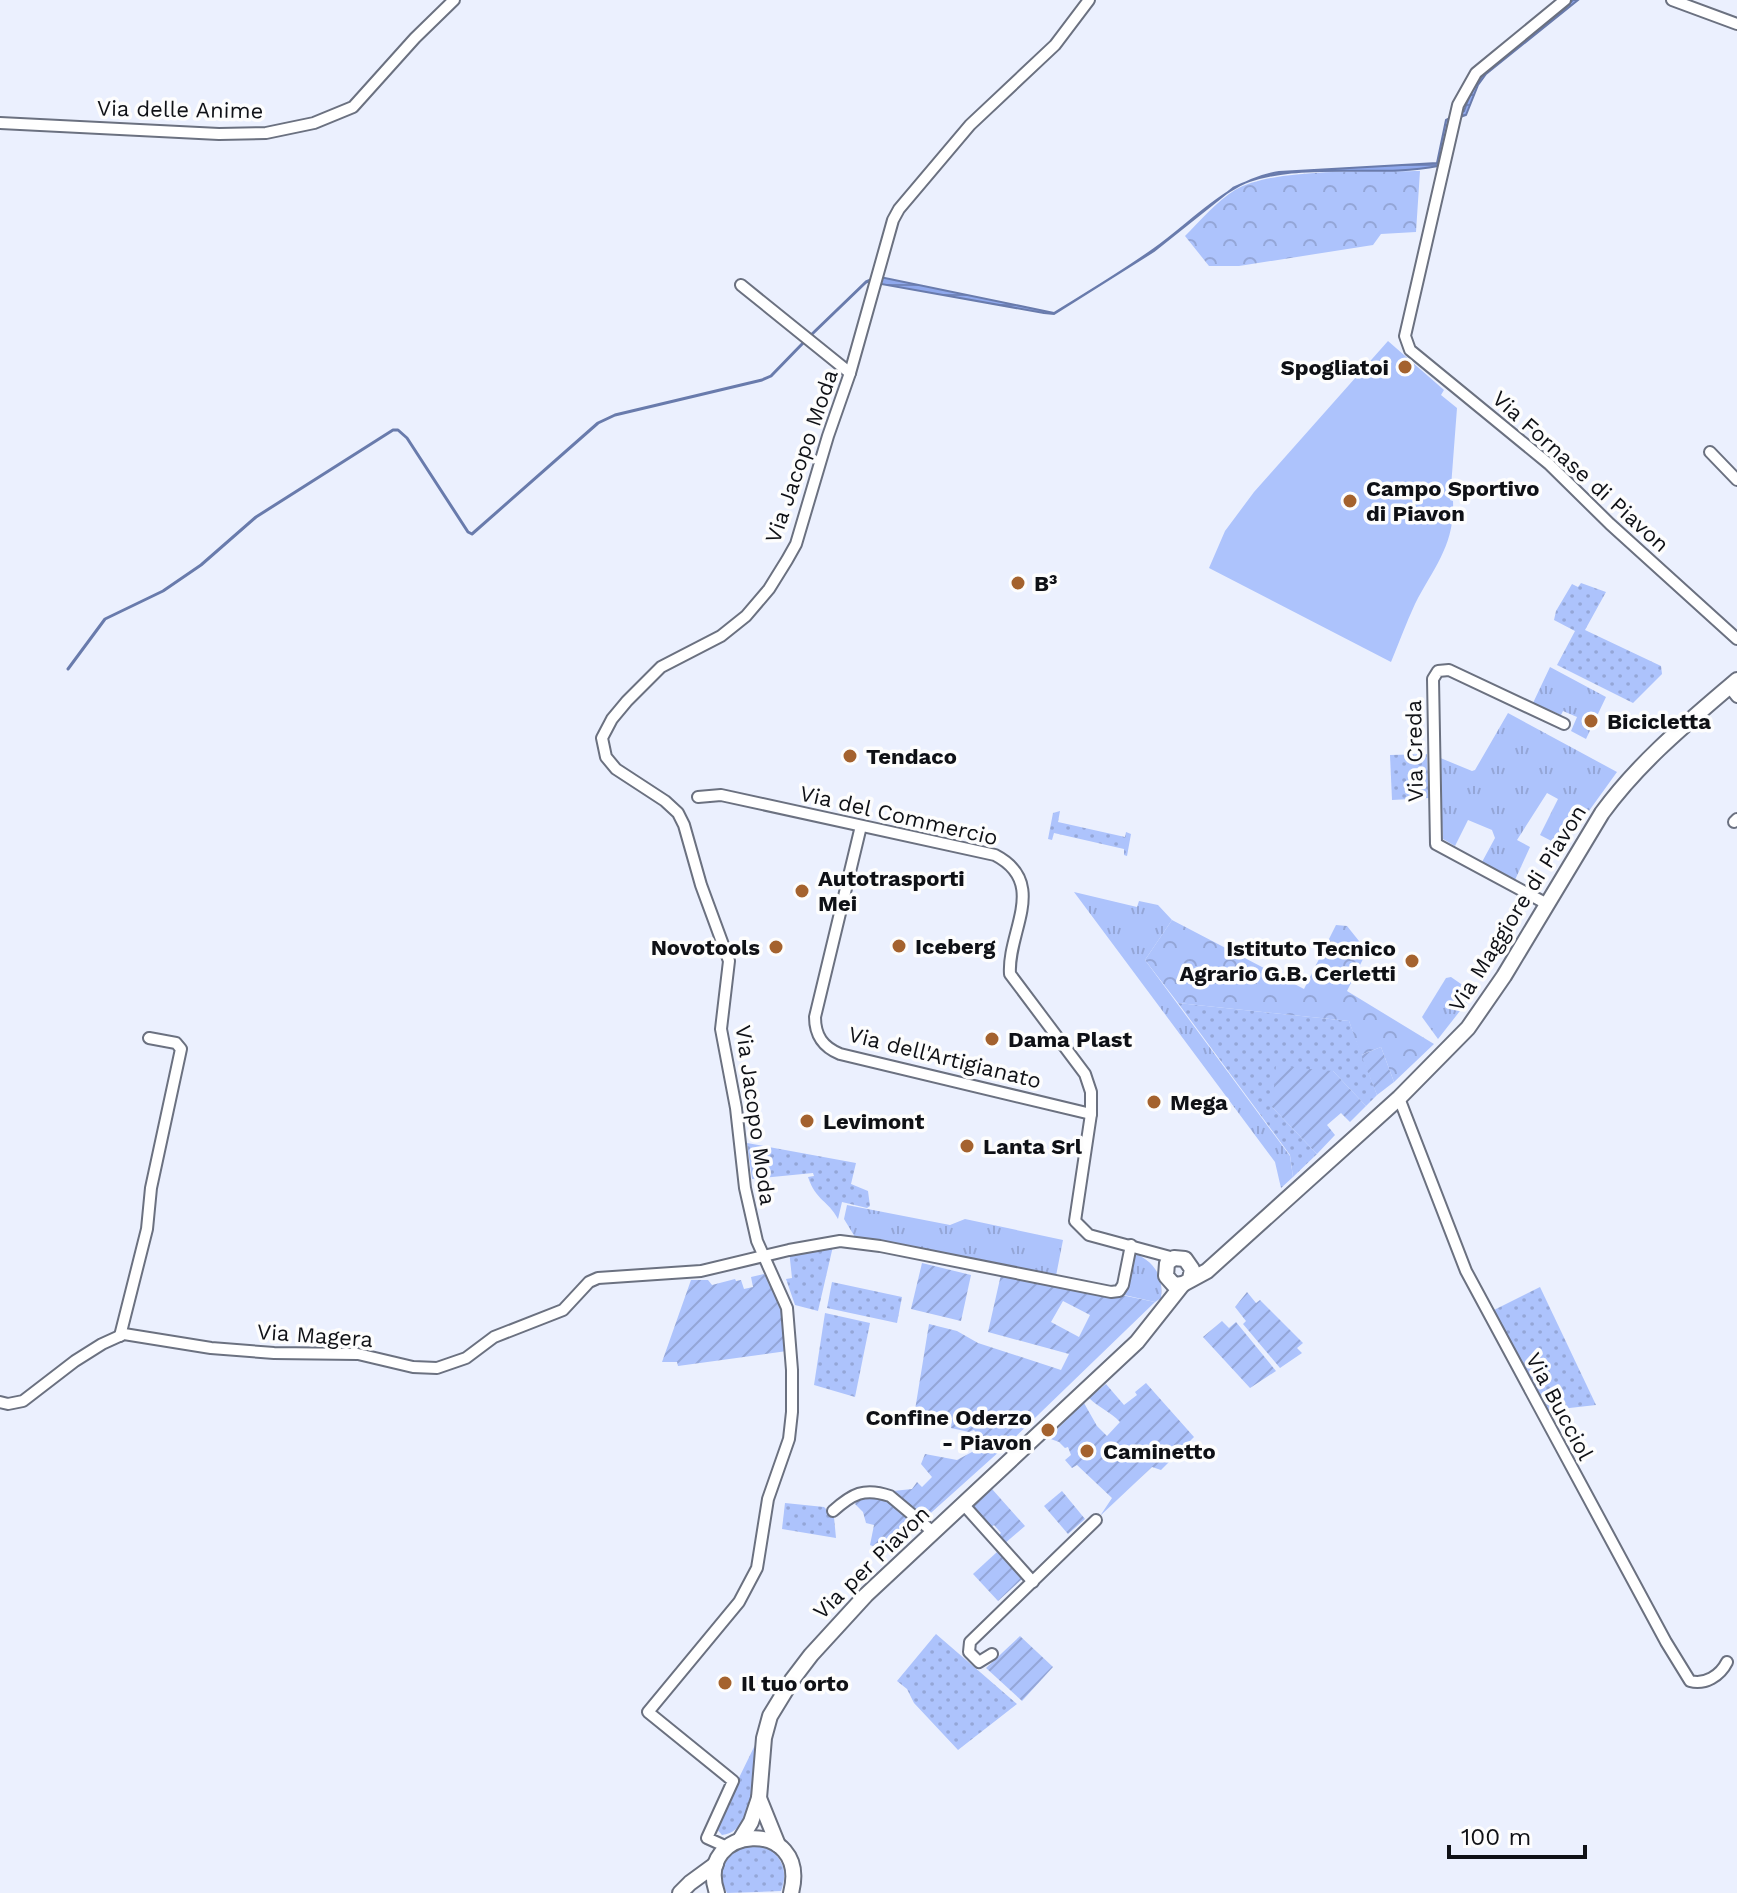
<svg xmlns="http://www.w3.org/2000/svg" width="1737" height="1893" font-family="'Work Sans',sans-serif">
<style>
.grass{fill:url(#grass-dots)}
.forest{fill:url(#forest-crowns)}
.park{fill:url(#park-tufts)}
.garden{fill:url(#garden-furrows);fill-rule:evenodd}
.pitch{fill:#adc3fc}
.water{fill:url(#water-rules);stroke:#697bac;stroke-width:2}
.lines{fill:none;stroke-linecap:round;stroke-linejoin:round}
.stream{stroke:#697bac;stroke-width:3}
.street-casing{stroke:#6b7180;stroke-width:14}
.secondary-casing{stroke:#6b7180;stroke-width:18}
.street{stroke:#fff;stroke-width:10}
.secondary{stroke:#fff;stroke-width:14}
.poi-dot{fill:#a4622e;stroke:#fdfdfd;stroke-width:3}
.labels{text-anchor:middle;stroke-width:7;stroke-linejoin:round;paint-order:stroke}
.street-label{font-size:22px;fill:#0f1116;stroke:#fdfdfd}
.poi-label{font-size:22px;font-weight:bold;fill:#0f1116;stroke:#fdfdfd;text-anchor:start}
</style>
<defs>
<pattern id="grass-dots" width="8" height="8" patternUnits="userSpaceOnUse" patternTransform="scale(2)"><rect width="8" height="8" fill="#adc3fc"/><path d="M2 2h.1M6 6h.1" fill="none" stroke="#94a6d7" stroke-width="1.8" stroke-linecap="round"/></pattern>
<pattern id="forest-crowns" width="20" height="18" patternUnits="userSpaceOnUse" patternTransform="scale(2)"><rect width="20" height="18" fill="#adc3fc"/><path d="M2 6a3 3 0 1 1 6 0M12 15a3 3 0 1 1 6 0" fill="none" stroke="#94a6d7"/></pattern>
<pattern id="park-tufts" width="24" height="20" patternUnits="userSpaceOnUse" patternTransform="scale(2)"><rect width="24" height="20" fill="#adc3fc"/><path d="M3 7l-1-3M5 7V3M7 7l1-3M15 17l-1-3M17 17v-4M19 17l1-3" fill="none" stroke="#94a6d7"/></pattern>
<pattern id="garden-furrows" width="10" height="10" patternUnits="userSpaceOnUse" patternTransform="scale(2)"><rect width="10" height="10" fill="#adc3fc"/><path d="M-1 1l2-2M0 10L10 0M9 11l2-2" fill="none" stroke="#94a6d7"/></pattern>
<pattern id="water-rules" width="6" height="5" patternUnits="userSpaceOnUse" patternTransform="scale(2)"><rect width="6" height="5" fill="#8fa8ec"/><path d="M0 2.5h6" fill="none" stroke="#7387be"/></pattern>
</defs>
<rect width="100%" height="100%" fill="#ebf0fe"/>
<!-- grass -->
<g class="grass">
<polygon points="1581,583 1606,592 1585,630 1661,666 1662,674 1633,703 1557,665 1575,631 1554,620 1556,611 1572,584 1578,587"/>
<polygon points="1427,754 1429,798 1392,800 1390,755"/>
<polygon points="1060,811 1058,822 1125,837 1126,832 1131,834 1127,856 1124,855 1124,849 1054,833 1052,840 1048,839 1053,813"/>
<polygon points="1178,1003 1349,1021 1377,1095 1366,1106 1333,1071 1272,1107 1317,1154 1293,1177 1290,1155"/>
<path d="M747 1143 856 1163 851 1184 868 1191 870 1206 867 1208 842 1202 838 1219C828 1200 816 1201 808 1177L814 1176 813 1173 752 1179Z"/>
<polygon points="834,1242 818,1311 795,1305 786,1279 792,1278 789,1250"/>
<polygon points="832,1282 902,1297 897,1323 827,1308"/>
<polygon points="1540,1287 1596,1405 1543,1411 1490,1312"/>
<polygon points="825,1313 870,1323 855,1397 814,1385"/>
<polygon points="785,1503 824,1507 834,1517 836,1538 782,1529"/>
<polygon points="936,1634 1017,1704 958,1750 914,1703 907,1689 897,1681"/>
<path d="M755 1745C752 1770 756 1832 722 1835L715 1827Z"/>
<path d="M756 1844C779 1850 790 1868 781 1891L727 1893C713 1869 730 1847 756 1844Z"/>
</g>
<!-- forest -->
<g class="forest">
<path d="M1420 171 1416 232 1381 234 1373 245 1239 266H1209L1185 236C1200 221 1217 201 1235 190 1274 167 1372 172 1420 171Z"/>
<polygon points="1172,920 1304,989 1336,925 1347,926 1367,951 1347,991 1434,1044 1394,1082 1381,1047 1361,1055 1349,1021 1178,1003 1145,960"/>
</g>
<!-- park -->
<g class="park">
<polygon points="1550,667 1606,697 1586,739 1571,731 1577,717 1563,711 1561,715 1533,703"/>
<polygon points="1508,713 1617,772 1563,847 1540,835 1558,799 1547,793 1517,840 1530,847 1515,880 1482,862 1495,838 1492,830 1468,820 1455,846 1443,839 1438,757 1472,771 1475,770"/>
<polygon points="1074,892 1137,907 1139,901 1158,905 1172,920 1145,960 1290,1156 1293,1177 1281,1188 1275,1162"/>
<polygon points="1451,977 1474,993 1438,1039 1422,1017 1446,978"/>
<polygon points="847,1205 950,1225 965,1219 1063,1240 1055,1281 858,1242 844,1219"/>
<path d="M1130 1251C1152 1260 1164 1273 1161 1298L1155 1302 1111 1292 1118 1290Z"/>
</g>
<!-- garden -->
<g class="garden">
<polygon points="1381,1047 1394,1082 1377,1095 1361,1055"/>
<polygon points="1276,1066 1333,1071 1366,1106 1350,1122 1341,1113 1327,1125 1335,1135 1317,1154 1272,1107"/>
<polygon points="922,1263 971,1275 961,1321 911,1309"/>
<path d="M1002 1270 1155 1302 1006 1446 980 1438 974 1430 969 1432 951 1428 952 1418 915 1410 929 1324 957 1331 978 1343 1061 1370 1069 1354 988 1332ZM1063 1301 1090 1315 1079 1337 1051 1322Z"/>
<path d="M764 1274C784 1301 784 1318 787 1351L678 1366 677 1362H662L691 1280H708L712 1285 735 1279 736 1281 741 1280 744 1289 753 1287 751 1277Z"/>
<polygon points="1247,1292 1256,1303 1260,1300 1303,1343 1297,1348 1302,1353 1280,1368 1243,1324 1246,1321 1235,1307"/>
<polygon points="1222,1321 1229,1328 1236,1322 1276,1371 1250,1388 1203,1337"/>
<path d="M1146 1383 1194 1437 1161 1470 1152 1467 1100 1516 1112 1498 1077 1465 1072 1468 1065 1460 1071 1455 1068 1447 1065 1448 1059 1442 1048 1438 1084 1403 1097 1426 1107 1436 1120 1422C1111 1412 1099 1408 1089 1398L1106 1384 1124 1405 1137 1395 1135 1392Z"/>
<polygon points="987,1444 1001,1450 923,1520 893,1491 912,1489 917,1482 922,1487 932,1477 921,1464 925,1454 957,1460"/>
<polygon points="992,1489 1025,1526 1004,1544 997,1537 1001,1533 994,1525 990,1528 972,1508"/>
<polygon points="1062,1491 1085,1519 1068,1534 1044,1506"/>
<polygon points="863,1493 880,1493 920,1522 890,1554 870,1545 874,1525 866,1523 863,1512 855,1504"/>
<polygon points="997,1552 1022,1579 998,1601 973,1574"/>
<polygon points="1020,1636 1053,1667 1022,1701 986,1668"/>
</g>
<!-- pitch -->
<path class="pitch" d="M1388 341 1444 390 1441 395 1457 408 1450 500 1453 501C1455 545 1434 567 1415 604 1406 623 1399 643 1391 662L1209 568 1225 531 1254 492Z"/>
<!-- water -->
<path class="water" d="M1573 0H1578L1486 74 1478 85 1466 115 1452 120 1438 166C1375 179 1292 158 1233 188L1154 251 1054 314 1044 313 881 284 880 277 1054 313C1088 292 1122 272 1154 249 1195 220 1228 180 1279 172L1437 163 1446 120 1464 111C1482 51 1535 42 1573 0Z"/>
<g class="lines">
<!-- stream -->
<g class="stream">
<polyline points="810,336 866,282 873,279"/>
<polyline points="68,669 105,619 163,591 201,565 256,517 393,430 398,430 407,438 468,532 472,534 598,423 615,415 762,380 771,376 804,342"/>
</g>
<defs>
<g id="street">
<polyline points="1565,0 1476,73 1458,105 1405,336 1410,350 1549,464 1610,524 1737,639"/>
<polyline points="1672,0 1737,24"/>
<polyline points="0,123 219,134 266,133 314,123 353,107 415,38 454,0"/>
<polyline points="741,285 850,373"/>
<polyline points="1710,452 1737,480"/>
<polyline points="1729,687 1737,697"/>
<path d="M698 797 721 795 995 855C1049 883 1007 932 1010 974L1085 1074 1091 1092V1114L1075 1221 1089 1235 1174 1258"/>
<polyline points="1734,822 1737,819"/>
<path d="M861 826 815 1017C815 1036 823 1047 840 1054L1091 1114"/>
<polyline points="1547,904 1436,844 1433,679 1438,671 1449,670 1564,724"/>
<path d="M1399 1098 1466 1271 1666 1642 1690 1681C1705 1685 1720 1676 1727 1662"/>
<polyline points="120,1336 147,1229 151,1188 181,1049 176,1043 149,1038"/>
<polyline points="0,1402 8,1404 23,1401 75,1361 102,1344 124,1334 211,1348 274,1353 358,1354 413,1367 437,1368 466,1358 494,1337 563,1310 589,1282 598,1278 701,1271 789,1250 840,1241 880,1246 1111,1292 1119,1291 1123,1285 1131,1245"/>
<polyline points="963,1504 1033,1582"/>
<path d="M833 1511C852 1494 864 1487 890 1496L933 1532"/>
<polyline points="992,1654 979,1662 969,1652 970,1642 1096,1520"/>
<polyline points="727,1847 707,1838 733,1781 648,1712 739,1602 757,1568 768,1499 789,1439 792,1412 792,1370 787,1308 757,1241 745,1188 736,1108 721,1029 729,961 701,885 684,825 678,813 665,801 616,769 606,757 602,738 612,719 627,701 661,667 721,636 746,616 769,589 787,560 796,544 828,436 850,373 893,220 899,209 970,125 1055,45 1089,0"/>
</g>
<g id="secondary">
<path d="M1190 1279 1192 1269 1185 1259 1174 1258 1167 1263 1166 1276 1174 1285 1183 1284 1207 1271 1399 1098 1468 1028 1504 976 1602 813C1640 761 1688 722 1737 680"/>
<polyline points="759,1798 778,1845"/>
<polyline points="740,1840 751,1822 759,1798 764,1738 770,1716 792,1680 811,1655 866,1595 1137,1342 1183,1284"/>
<polyline points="680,1893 690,1883 716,1864"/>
<path d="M717 1893C693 1824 811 1816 791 1893"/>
</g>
</defs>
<!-- street casing -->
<use href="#street" class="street-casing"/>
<!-- secondary casing -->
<use href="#secondary" class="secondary-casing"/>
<!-- street -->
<use href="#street" class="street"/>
<!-- secondary -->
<use href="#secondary" class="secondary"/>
</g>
<!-- markers -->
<g class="poi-dot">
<circle cx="1405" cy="367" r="8"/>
<circle cx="1350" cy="501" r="8"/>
<circle cx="1018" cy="583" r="8"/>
<circle cx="1591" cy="721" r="8"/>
<circle cx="850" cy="756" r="8"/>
<circle cx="802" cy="891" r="8"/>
<circle cx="899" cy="946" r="8"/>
<circle cx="776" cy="947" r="8"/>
<circle cx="1412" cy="961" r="8"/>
<circle cx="992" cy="1039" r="8"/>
<circle cx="1154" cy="1102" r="8"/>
<circle cx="807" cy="1121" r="8"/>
<circle cx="967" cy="1146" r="8"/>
<circle cx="1048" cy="1430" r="8"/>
<circle cx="1087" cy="1451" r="8"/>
<circle cx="725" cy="1683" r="8"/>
</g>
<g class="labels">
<!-- street labels -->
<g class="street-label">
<text transform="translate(180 109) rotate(1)" y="8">Via delle Anime</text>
<text transform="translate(801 456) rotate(-71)" y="8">Via Jacopo Moda</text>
<text transform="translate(1581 471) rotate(42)" y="8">Via Fornase di Piavon</text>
<text transform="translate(1414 751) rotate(-91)" y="8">Via Creda</text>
<text transform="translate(899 815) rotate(13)" y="8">Via del Commercio</text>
<text transform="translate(1517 908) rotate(-58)" y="8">Via Maggiore di Piavon</text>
<text transform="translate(945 1057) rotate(14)" y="8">Via dell'Artigianato</text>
<text transform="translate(756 1115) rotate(82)" y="8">Via Jacopo Moda</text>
<text transform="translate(315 1335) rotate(4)" y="8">Via Magera</text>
<text transform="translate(1560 1406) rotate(62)" y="8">Via Bucciol</text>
<text transform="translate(871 1562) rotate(-44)" y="8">Via per Piavon</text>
</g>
<!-- poi labels -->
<g class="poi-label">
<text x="1389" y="375" text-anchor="end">Spogliatoi</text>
<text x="1366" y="496">Campo Sportivo<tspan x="1366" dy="25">di Piavon</tspan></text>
<text x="1034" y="591">B³</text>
<text x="1607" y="729">Bicicletta</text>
<text x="866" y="764">Tendaco</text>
<text x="818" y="886">Autotrasporti<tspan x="818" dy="25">Mei</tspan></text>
<text x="915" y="954">Iceberg</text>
<text x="760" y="955" text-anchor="end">Novotools</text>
<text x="1396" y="956" text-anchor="end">Istituto Tecnico<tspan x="1396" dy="25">Agrario G.B. Cerletti</tspan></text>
<text x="1008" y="1047">Dama Plast</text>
<text x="1170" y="1110">Mega</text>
<text x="823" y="1129">Levimont</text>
<text x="983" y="1154">Lanta Srl</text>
<text x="1032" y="1425" text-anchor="end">Confine Oderzo<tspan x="1032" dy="25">- Piavon</tspan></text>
<text x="1103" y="1459">Caminetto</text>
<text x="741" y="1691">Il tuo orto</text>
</g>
</g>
<!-- scale -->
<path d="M1449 1845v12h136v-12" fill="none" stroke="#0f1116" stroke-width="4"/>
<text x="1461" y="1845" font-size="24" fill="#0f1116" stroke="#fdfdfd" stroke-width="6" paint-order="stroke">100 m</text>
</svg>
